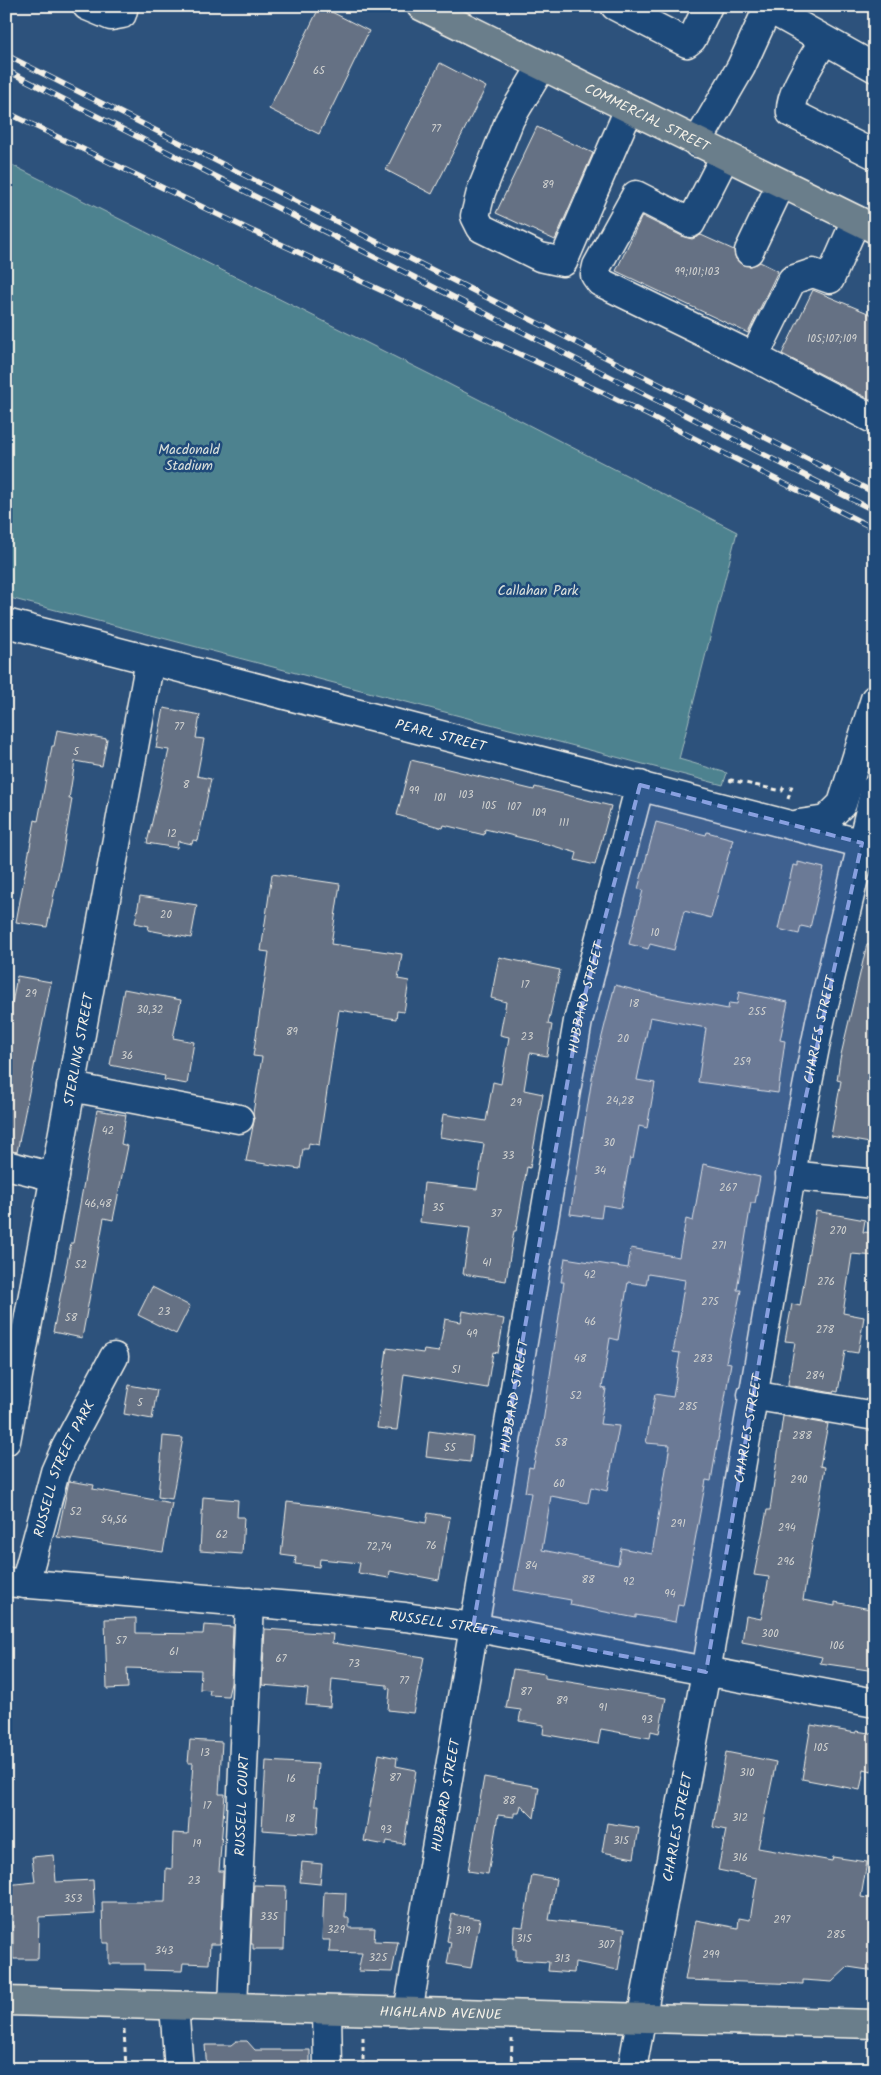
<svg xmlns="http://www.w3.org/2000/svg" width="881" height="2075" font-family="Kalam,sans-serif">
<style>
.green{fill:#4e828f;stroke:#a1babc}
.building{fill:#657184;stroke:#f4f1e8;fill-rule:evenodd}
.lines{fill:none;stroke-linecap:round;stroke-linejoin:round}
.minor-casing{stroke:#f4f1e8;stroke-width:31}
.major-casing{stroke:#f4f1e8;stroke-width:31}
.path{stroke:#f4f1e8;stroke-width:3;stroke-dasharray:5 4;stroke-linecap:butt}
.minor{stroke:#1f4a7a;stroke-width:28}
.major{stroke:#6b7e8b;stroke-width:28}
.rail-casing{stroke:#f4f1e8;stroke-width:5.5}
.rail{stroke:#1f4a7a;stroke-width:4;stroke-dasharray:11;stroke-linecap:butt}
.marked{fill:#88a0e0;fill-opacity:0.2;stroke:#88a0e0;stroke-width:4;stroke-dasharray:10 6;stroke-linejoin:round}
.labels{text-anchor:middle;stroke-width:5;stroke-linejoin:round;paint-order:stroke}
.number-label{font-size:11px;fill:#d0d1cf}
.street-label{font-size:14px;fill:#f4f1e8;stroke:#1f4a7a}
.park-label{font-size:14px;fill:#dbe0db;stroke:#1f4a7a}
</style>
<rect width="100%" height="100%" fill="#2d527c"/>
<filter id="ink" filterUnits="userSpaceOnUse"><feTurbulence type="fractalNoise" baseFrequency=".02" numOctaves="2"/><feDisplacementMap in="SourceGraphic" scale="10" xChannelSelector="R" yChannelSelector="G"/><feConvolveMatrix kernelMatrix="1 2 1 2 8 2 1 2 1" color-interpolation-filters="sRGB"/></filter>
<g filter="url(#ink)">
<!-- green -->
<polygon class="green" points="6,162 441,380 737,532 679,759 727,773 723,785 6,597"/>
<!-- building -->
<g class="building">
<polygon points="320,6 369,31 319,134 269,109"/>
<polygon points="440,63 486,87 432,194 386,170"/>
<polygon points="537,127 593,153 555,240 496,213"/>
<polygon points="642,216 684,237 692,239 701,235 734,250 736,259 743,265 751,266 760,262 778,271 748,333 616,271"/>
<polygon points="813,290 875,316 875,402 782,354"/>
<polygon points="164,708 200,715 196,738 204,739 197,776 211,779 198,841 193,840 192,844 178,841 177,848 147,843 169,750 156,748"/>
<polygon points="57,730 107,739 102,766 75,761 69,799 72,799 63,852 47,927 16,922 35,820 38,821 52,746 54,746"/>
<polygon points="411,760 534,790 535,787 611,806 595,865 575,860 577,853 547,844 485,829 484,835 444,825 443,828 397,815"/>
<polygon points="656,822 706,835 707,832 733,839 711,918 684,911 674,950 650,944 648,949 629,944 643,890 638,889"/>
<polygon points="798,862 824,868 810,928 801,926 799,934 778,929 793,865 798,866"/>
<polygon points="272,874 340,884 331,944 402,954 398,979 409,981 404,1012 397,1011 396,1019 339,1010 319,1145 309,1143 308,1149 303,1149 300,1169 246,1161 254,1121 253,1113 262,1057 253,1056 269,952 261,951"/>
<polygon points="140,896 197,905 191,938 148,930 149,926 135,923"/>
<polygon points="867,944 875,945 875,1144 831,1136 841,1081 837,1080 840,1059"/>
<polygon points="499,957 560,970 548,1024 552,1025 547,1056 530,1053 524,1090 543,1094 530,1168 527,1167 516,1231 514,1231 506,1281 463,1274 470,1228 420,1222 424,1183 477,1189 484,1144 440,1137 443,1114 486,1121 493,1082 501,1084 509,1037 500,1035 506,1002 491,998"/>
<polygon points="17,976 51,982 17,1152 6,1150 6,1013 10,1015"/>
<polygon points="615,985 650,994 728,1009 729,1003 737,1004 739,992 788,1002 780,1040 785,1041 778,1093 698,1082 706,1028 650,1017 637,1080 655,1083 647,1128 639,1126 633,1159 630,1158 621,1208 603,1205 601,1218 570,1214 593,1072"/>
<polygon points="124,989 181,1000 173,1038 194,1042 187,1084 164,1080 165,1076 110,1065"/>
<polygon points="97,1110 126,1115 121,1144 128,1146 113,1220 104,1218 82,1338 53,1332 71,1243 73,1243"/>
<path d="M703 1164 760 1177 755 1203H751L737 1290H741L726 1362 731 1363 711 1481 706 1480 683 1606 678 1605 675 1622 636 1615V1618L570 1605 571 1600 514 1590 531 1493 525 1492 529 1467 533 1468 542 1429 564 1282H561L565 1258 628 1268 631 1248 679 1257 686 1219 693 1221ZM648 1274 685 1280 680 1311 681 1312 673 1352 680 1353 673 1397 655 1394 646 1443 670 1445 652 1554 621 1548 618 1565 542 1550 551 1496 588 1503 591 1487 607 1491 619 1426 600 1424 606 1389 602 1388 610 1338 618 1340 628 1282 646 1285Z"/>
<polygon points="816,1211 865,1220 863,1232 875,1233 875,1256 852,1254 843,1313 864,1317 858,1353 845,1351 838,1392 834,1391 833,1393 788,1385 788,1383 795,1342 785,1341 792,1304 800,1306"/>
<polygon points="152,1287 190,1306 176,1334 138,1315"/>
<polygon points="463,1311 504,1319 498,1353 493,1352 487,1388 404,1374 397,1430 377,1428 387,1348 423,1353 424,1350 439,1352 445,1319 461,1322"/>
<polygon points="129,1385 157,1390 152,1419 124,1414"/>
<polygon points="783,1416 828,1424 820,1466 825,1467 803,1600 835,1606 835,1602 875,1610 875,1671 820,1663 822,1657 742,1642 746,1616 761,1619 769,1577 754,1575 767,1510 770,1510"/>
<polygon points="429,1431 473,1437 470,1462 426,1457"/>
<polygon points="163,1436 183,1438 172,1499 158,1497"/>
<polygon points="69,1481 94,1485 93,1489 172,1503 163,1552 57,1537"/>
<polygon points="203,1497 238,1500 237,1517 244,1517 242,1554 200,1551"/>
<polygon points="287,1502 339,1508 426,1523 428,1513 450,1517 439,1580 390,1571 389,1578 358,1573 360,1563 320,1559 319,1567 295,1564 296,1557 281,1555"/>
<polygon points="136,1618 136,1633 203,1634 204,1625 233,1627 231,1683 228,1696 209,1695 210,1690 200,1689 201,1670 127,1668 128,1688 107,1689 105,1619"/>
<polygon points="265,1629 333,1634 332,1643 424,1657 413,1713 388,1710 390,1689 387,1688 387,1685 332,1679 330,1707 306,1705 308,1689 262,1685"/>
<polygon points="513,1669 545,1674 545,1678 666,1698 659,1733 651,1731 650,1738 601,1729 598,1744 543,1734 544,1725 519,1721 521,1710 506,1708"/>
<polygon points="811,1725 856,1733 856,1731 875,1734 875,1755 872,1771 864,1769 860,1790 802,1779"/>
<polygon points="190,1740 222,1742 219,1794 225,1794 219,1871 223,1871 220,1944 210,1944 209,1964 183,1963 182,1971 144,1970 144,1964 109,1964 109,1943 103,1943 102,1902 165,1902 166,1868 172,1869 173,1833 188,1834 193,1763 188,1763"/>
<polygon points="726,1752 776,1762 758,1848 832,1861 833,1857 867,1862 861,1897 875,1899 875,1971 848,1967 832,1982 803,1980 803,1984 685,1980 696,1920 738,1928 739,1918 750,1920 757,1878 718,1870 726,1830 713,1827"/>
<polygon points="379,1754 397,1758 396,1766 416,1770 404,1844 387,1841 386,1845 364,1841"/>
<polygon points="266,1761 318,1764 315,1805 319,1805 317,1834 262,1830"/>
<polygon points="484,1777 539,1787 534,1818 521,1805 519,1813 514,1813 514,1817 498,1815 488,1874 468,1871"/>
<polygon points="607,1823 639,1828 634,1858 602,1852"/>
<polygon points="54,1855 56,1882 93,1880 95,1914 39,1917 38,1959 13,1959 13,1915 6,1915 6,1885 35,1882 32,1857"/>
<polygon points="302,1862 322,1864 320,1884 300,1882"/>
<polygon points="532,1875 556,1879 549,1920 625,1929 618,1970 575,1962 574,1973 548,1971 549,1962 516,1960 516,1949 513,1949 514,1926 523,1927"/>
<polygon points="254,1885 286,1886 284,1949 253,1949 253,1944 251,1944"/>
<polygon points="324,1892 346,1893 345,1918 349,1918 349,1928 375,1928 374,1941 398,1942 392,1972 358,1971 362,1953 329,1952 330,1940 322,1940"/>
<polygon points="452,1914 480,1919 471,1968 447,1964 451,1942 447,1941"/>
<polygon points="236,2041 247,2041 255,2050 310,2050 310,2069 207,2069 205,2045 231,2045"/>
</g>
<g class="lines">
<defs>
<g id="minor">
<polyline points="87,6 111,16 122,14 124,6"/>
<polyline points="615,6 687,43 692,39 708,6"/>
<path d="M824 40C814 58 788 95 791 113L875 155"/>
<polyline points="542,66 510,119 481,192 475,216 481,228 540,257 563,262 629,109"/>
<polyline points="697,143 741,67 768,8 875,68"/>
<polyline points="725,156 691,223 636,195 597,266 595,275 600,282 754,357 875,420"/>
<polyline points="749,251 781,184"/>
<polyline points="754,357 792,280 813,273 830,279 856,220"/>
<path id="s1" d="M6 623 875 847"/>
<polyline points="799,824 826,820 842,804 875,699"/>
<polyline points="71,1087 239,1119"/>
<polyline points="6,1165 55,1177"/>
<polyline points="790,1175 875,1184"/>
<polyline points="752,1395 875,1416"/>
<path id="s2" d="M6 1441 150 660"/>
<path id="s3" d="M6 1582 304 1607 405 1617 473 1627 875 1703"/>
<path id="s4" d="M25 1584 55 1472 66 1447 114 1357"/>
<polyline points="174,2006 179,2069"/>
<path id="s5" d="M233 2007 250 1602"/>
<polyline points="327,2011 328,2069"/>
<path id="s6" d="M408 2012 578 1021 640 785"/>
<path id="s7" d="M632 2069 706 1672 800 1123 820 1022 875 789"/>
</g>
<g id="major">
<path id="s8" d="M421 6 875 229"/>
<path id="s9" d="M6 2001 875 2024"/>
</g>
</defs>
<!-- minor casing -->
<use href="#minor" class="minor-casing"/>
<!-- major casing -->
<use href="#major" class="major-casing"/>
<!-- path -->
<g class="path">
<polyline points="730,782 731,780 782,791 785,783"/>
<polyline points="788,799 792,785"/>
<polyline points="124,2029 126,2069"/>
<polyline points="363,2069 363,2037"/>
<polyline points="511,2069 512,2039"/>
</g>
<!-- minor -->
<use href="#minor" class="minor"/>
<!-- major -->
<use href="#major" class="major"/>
<defs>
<g id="rail">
<polyline points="6,55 875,493"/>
<polyline points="6,70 875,511"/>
<polyline points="6,112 248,229 604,393 875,529"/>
</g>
</defs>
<!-- rail casing -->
<use href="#rail" class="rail-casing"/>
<!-- rail -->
<use href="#rail" class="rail"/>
</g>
</g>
<!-- marked area -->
<path class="marked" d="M640 785 862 843 800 1123 706 1672 473 1627 578 1021Z"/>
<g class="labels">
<!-- number labels -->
<g class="number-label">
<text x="319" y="74">65</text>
<text x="436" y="132">77</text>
<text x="548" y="188">89</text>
<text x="697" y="275">99;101;103</text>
<text x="832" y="342">105;107;109</text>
<text x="179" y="730">77</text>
<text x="76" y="755">5</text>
<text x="186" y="788">8</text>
<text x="414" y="794">99</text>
<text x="466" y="798">103</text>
<text x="440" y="801">101</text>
<text x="489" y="809">105</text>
<text x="514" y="810">107</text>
<text x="539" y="816">109</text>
<text x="564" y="826">111</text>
<text x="172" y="837">12</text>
<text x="166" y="918">20</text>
<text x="655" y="936">10</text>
<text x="525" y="988">17</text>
<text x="31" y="997">29</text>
<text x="634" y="1007">18</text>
<text x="150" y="1013">30,32</text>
<text x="757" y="1015">255</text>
<text x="292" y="1035">89</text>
<text x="527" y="1040">23</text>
<text x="623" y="1042">20</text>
<text x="127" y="1059">36</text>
<text x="742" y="1065">259</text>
<text x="620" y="1104">24,28</text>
<text x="516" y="1106">29</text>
<text x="108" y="1134">42</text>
<text x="609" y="1146">30</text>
<text x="508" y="1159">33</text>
<text x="600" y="1174">34</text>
<text x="728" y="1191">267</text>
<text x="98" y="1207">46,48</text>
<text x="438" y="1211">35</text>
<text x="496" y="1217">37</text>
<text x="838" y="1234">270</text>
<text x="719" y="1249">271</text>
<text x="487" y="1266">41</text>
<text x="81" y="1268">52</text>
<text x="590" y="1278">42</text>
<text x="826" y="1285">276</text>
<text x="710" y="1305">275</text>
<text x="164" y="1315">23</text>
<text x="71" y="1321">58</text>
<text x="590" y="1325">46</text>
<text x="825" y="1333">278</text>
<text x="472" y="1337">49</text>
<text x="580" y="1362">48</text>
<text x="703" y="1362">283</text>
<text x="456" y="1373">51</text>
<text x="815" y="1379">284</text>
<text x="576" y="1399">52</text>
<text x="140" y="1406">5</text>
<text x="688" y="1410">285</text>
<text x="802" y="1439">288</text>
<text x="561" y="1446">58</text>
<text x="450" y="1451">55</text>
<text x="799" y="1483">290</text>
<text x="559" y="1487">60</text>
<text x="76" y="1515">52</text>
<text x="114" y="1523">54,56</text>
<text x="678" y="1527">291</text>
<text x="787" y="1531">294</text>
<text x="222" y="1538">62</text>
<text x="431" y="1549">76</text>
<text x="379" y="1550">72,74</text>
<text x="786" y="1565">296</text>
<text x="531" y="1569">84</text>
<text x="588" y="1583">88</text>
<text x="629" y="1585">92</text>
<text x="670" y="1597">94</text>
<text x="770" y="1637">300</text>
<text x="121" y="1644">57</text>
<text x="837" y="1649">106</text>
<text x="174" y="1655">61</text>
<text x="281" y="1662">67</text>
<text x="354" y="1667">73</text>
<text x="404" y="1684">77</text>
<text x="526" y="1695">87</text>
<text x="562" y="1704">89</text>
<text x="603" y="1711">91</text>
<text x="647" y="1723">93</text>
<text x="821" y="1751">105</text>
<text x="205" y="1756">13</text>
<text x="747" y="1776">310</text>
<text x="395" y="1781">87</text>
<text x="291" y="1782">16</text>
<text x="509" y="1804">88</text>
<text x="207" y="1809">17</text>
<text x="740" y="1821">312</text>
<text x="290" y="1822">18</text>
<text x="386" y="1833">93</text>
<text x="621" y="1844">315</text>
<text x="197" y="1847">19</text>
<text x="740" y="1861">316</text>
<text x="194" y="1884">23</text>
<text x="73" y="1902">353</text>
<text x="269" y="1920">335</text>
<text x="782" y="1923">297</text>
<text x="336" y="1933">329</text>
<text x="463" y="1934">319</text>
<text x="836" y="1938">285</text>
<text x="524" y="1942">315</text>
<text x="606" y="1948">307</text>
<text x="164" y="1954">343</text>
<text x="711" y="1958">299</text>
<text x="378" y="1961">325</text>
<text x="562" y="1962">313</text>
</g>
<!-- street labels -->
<g class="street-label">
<text dy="5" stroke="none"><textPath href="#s8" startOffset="252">COMMERCIAL STREET</textPath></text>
<text dy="5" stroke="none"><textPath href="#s1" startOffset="449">PEARL STREET</textPath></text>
<text dy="5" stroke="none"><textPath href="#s6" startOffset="1030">HUBBARD STREET</textPath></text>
<text dy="5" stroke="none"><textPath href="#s7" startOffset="1056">CHARLES STREET</textPath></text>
<text dy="5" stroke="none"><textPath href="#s2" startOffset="398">STERLING STREET</textPath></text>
<text dy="5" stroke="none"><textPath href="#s6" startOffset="625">HUBBARD STREET</textPath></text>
<text dy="5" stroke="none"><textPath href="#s7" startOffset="651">CHARLES STREET</textPath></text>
<text dy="5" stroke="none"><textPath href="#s4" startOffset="122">RUSSELL STREET PARK</textPath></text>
<text dy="5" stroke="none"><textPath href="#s3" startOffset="439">RUSSELL STREET</textPath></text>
<text dy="5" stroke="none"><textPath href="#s6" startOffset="220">HUBBARD STREET</textPath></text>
<text dy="5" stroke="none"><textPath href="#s5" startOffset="202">RUSSELL COURT</textPath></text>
<text dy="5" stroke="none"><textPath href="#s7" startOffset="246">CHARLES STREET</textPath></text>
<text dy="5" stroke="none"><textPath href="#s9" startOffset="435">HIGHLAND AVENUE</textPath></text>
</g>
<!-- park labels -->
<g class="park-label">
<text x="189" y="454">Macdonald<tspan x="189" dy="16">Stadium</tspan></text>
<text x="538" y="595">Callahan Park</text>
</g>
</g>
<!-- margin -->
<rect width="881" height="2075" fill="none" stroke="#1f4a7a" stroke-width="25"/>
<rect x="12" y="12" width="856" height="2050" fill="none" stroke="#f4f1e8" stroke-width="2" filter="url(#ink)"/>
</svg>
